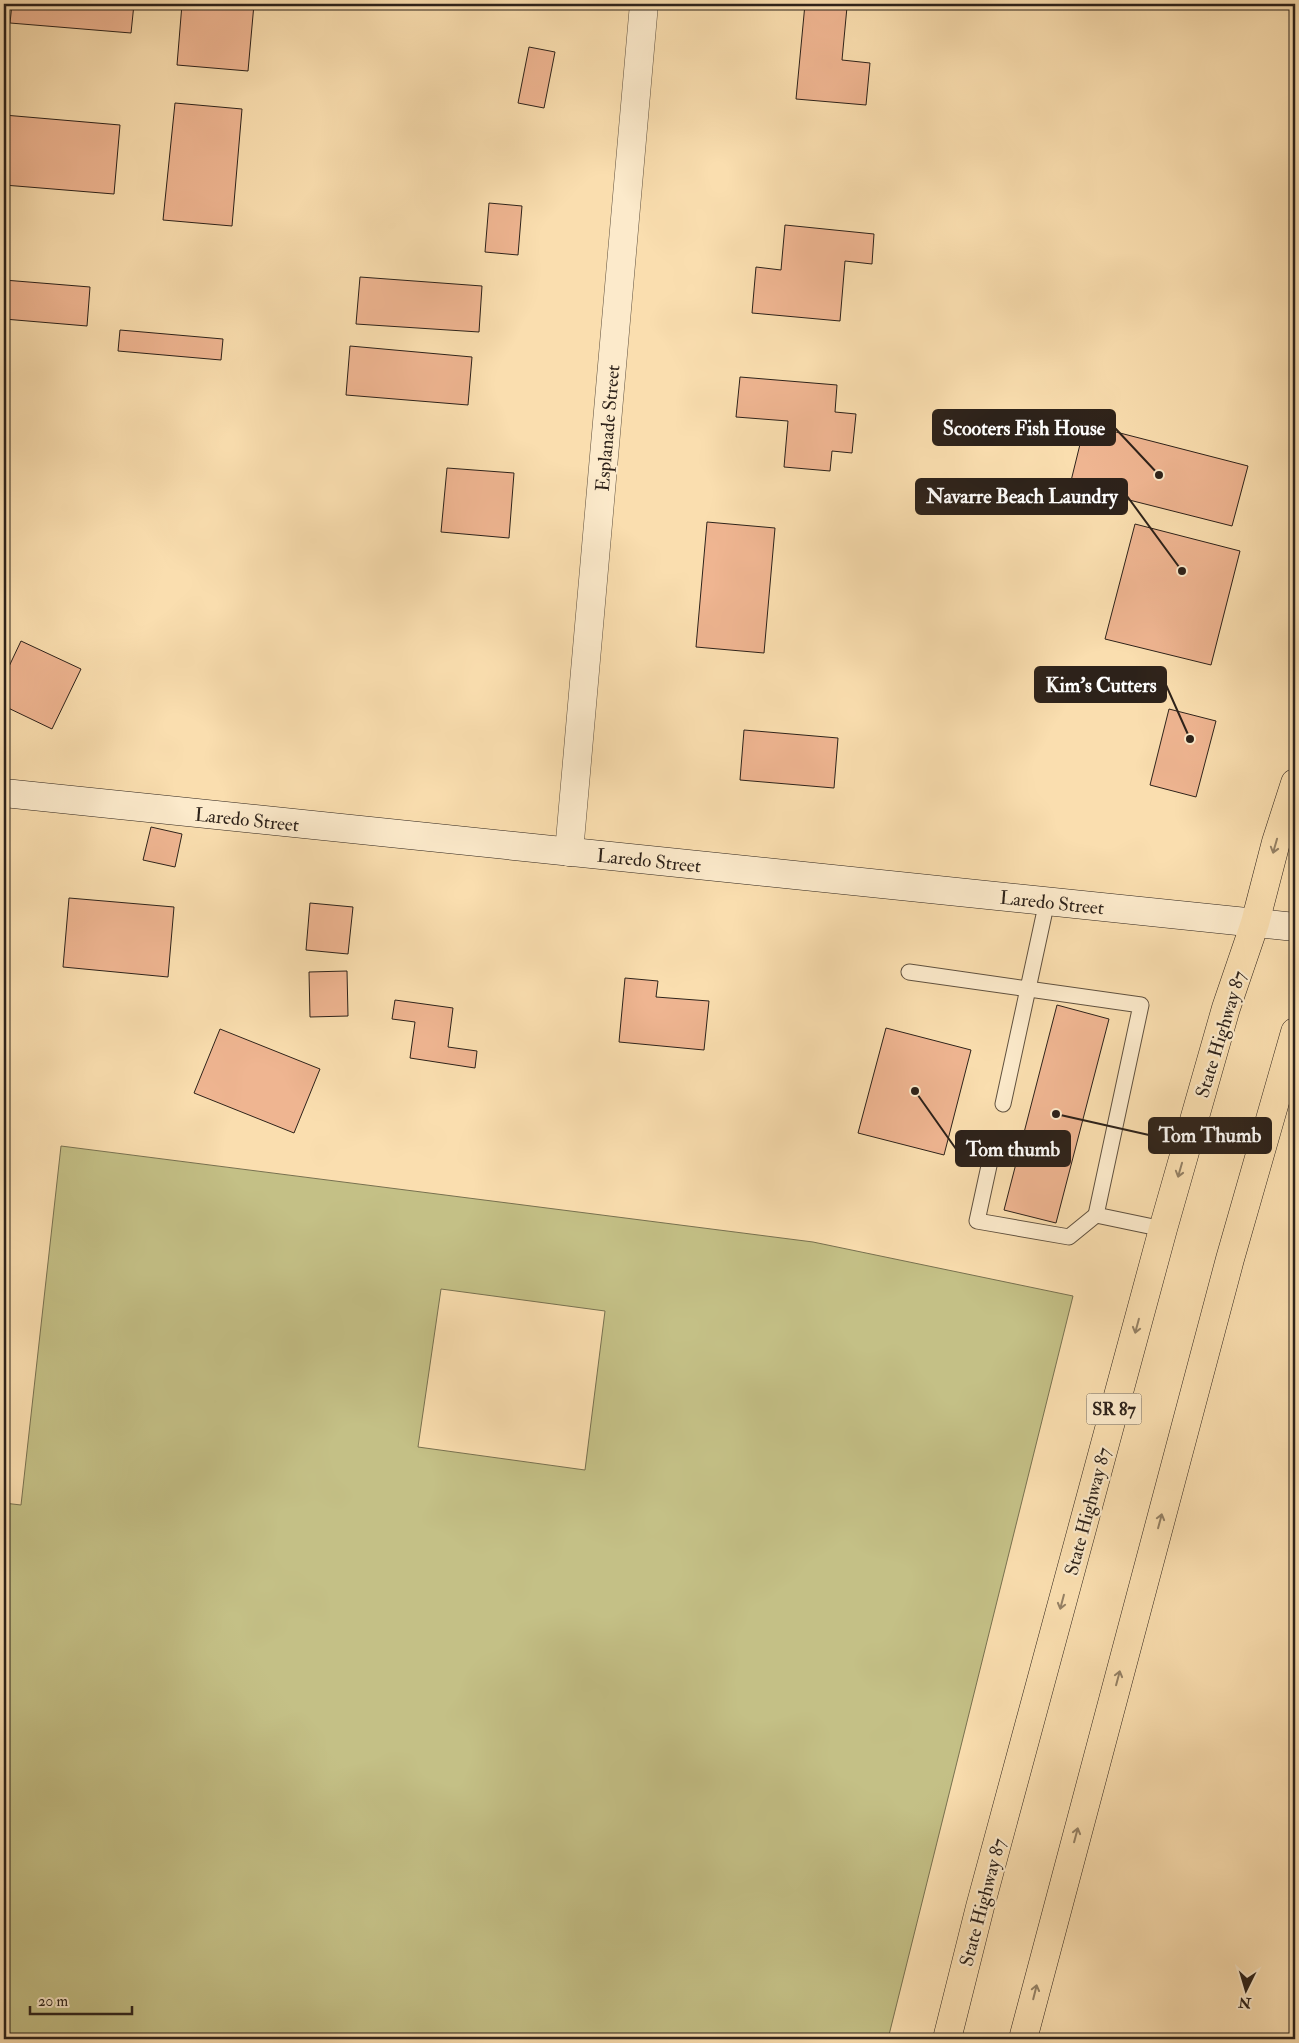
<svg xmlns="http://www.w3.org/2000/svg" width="1299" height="2043" font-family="'IM FELL Double Pica',serif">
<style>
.green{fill:#c4c086;stroke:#787150;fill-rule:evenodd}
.building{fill:#efb591;stroke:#2d221a}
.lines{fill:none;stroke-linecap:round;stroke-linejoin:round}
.lane-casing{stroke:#60513f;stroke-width:17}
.street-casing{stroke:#60513f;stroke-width:29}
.secondary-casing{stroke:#2d221a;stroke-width:29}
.highway-casing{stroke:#2d221a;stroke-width:29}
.lane{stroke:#fceacb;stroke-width:15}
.street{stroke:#fceacb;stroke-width:28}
.secondary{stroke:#fceacb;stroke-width:28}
.highway{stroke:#fadeaf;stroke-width:28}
.oneway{stroke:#948064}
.labels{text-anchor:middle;stroke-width:4.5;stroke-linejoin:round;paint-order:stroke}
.shield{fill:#fceacb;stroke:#6b5e4f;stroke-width:1}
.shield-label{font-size:18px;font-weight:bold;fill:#2d221a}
.street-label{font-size:19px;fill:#2d221a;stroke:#fceacb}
.leader{fill:none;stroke:#2d221a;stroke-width:2}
.callout-dot{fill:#2d221a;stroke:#fceacb;stroke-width:2}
.callout{fill:#2d221a;stroke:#2d221a;stroke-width:2}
.callout-label{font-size:20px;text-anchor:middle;font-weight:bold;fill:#fff}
</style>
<rect width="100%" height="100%" fill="#fadeaf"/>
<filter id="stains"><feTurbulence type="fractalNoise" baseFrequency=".004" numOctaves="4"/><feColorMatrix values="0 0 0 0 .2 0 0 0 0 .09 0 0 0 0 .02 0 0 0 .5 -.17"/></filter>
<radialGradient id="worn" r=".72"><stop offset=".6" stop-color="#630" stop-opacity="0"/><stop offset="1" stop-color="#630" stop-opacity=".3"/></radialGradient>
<!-- green -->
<path class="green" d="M61 1146 813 1242 1073 1296 888 2039H4V1503L21 1505ZM441 1289 605 1311 585 1470 418 1447Z"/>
<!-- building -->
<g class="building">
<polygon points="12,4 134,4 131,33 10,23"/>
<polygon points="182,4 254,4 248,71 177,65"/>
<polygon points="805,4 847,7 842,60 870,63 866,105 796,99"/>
<polygon points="529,47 555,52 544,108 518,103"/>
<polygon points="175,103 242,109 232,226 163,220"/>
<polygon points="4,115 120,125 114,194 4,185"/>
<polygon points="489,203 522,206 518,255 485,252"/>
<polygon points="785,225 874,234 872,264 845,261 840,321 752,313 756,267 781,270"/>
<polygon points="360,277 482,286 479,332 356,324"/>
<polygon points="4,280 90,287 87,326 4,319"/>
<polygon points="120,330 223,339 221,360 118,351"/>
<polygon points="350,346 472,357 468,405 346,395"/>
<polygon points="740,377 837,385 835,412 856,414 852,453 832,451 830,471 784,467 788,421 736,417"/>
<polygon points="1085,424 1248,466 1232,526 1070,485"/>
<polygon points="447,468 514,473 509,538 441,532"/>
<polygon points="707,522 775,528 764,653 696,647"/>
<polygon points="1135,524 1240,551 1211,665 1105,639"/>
<polygon points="21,641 81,669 52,729 4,706 4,677"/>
<polygon points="1169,709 1216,721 1196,797 1150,785"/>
<polygon points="744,730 838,738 834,788 740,780"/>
<polygon points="151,827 182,834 175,867 143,860"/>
<polygon points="69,898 174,907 168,977 63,967"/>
<polygon points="310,903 353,907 348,954 306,950"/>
<polygon points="347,971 348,1016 310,1017 309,972"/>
<polygon points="625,978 658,981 656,997 709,1001 704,1050 619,1042"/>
<polygon points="395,1000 453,1008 448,1047 477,1051 475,1068 410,1058 415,1022 392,1019"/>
<polygon points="1057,1005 1109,1019 1056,1223 1004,1210"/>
<polygon points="886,1028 971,1050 944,1155 858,1133"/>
<polygon points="220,1029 320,1069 294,1133 194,1093"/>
</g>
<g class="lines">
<defs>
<g id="lane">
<polyline points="909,972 1141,1005 1096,1215"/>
<polyline points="1003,1104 1047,901"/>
<polyline points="992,1152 977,1221 1069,1237 1096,1215 1163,1229"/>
</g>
<polyline id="street" points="569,852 644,4"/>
<polyline id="secondary" points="4,793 1295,927"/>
<g id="highway">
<polyline points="947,2039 980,1907 1163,1229 1226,1008 1255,923 1276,842 1295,783"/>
<polyline points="1023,2039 1230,1259 1295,1032"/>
</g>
</defs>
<!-- lane casing -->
<use href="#lane" class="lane-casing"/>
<!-- street casing -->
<use href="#street" class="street-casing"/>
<!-- secondary casing -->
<use href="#secondary" class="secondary-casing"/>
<!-- highway casing -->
<use href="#highway" class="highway-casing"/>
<!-- lane -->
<use href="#lane" class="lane"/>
<!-- street -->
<use href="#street" class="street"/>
<!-- secondary -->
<use href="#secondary" class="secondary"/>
<!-- highway -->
<use href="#highway" class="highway"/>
</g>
<!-- one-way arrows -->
<defs><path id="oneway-shaft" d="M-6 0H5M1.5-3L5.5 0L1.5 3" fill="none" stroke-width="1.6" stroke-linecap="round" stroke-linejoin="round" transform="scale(1.25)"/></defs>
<g class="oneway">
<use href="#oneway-shaft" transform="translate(1275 846) rotate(106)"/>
<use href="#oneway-shaft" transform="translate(1180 1170) rotate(106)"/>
<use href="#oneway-shaft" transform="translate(1137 1326) rotate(105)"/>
<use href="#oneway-shaft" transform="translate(1160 1521) rotate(-75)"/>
<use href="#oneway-shaft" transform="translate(1062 1602) rotate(105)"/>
<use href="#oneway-shaft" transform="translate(1118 1678) rotate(-75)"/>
<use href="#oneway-shaft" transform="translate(1076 1835) rotate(-75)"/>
<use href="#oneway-shaft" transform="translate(1035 1992) rotate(-76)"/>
</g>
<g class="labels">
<!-- shield labels -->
<rect class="shield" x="1086.5" y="1393.5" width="55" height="31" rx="4"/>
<g class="shield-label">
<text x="1114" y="1415">SR 87</text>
</g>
<!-- street labels -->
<g class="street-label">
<text transform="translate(607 428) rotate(-85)" y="7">Esplanade Street</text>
<text transform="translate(247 819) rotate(6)" y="7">Laredo Street</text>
<text transform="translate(649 860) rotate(6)" y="7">Laredo Street</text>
<text transform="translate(1052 902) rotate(6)" y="7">Laredo Street</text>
<text transform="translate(1220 1034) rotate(-73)" y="7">State Highway 87</text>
<text transform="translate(1087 1511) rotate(-75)" y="7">State Highway 87</text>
<text transform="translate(982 1902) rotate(-75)" y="7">State Highway 87</text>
</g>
</g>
<!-- callouts -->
<path class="leader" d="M1159 475L1115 428M1182 571L1127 496M1190 739L1166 685M1056 1114L1149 1135M915 1091L956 1149"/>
<g class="callout-dot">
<circle cx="1159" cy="475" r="5"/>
<circle cx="1182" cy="571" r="5"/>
<circle cx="1190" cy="739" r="5"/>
<circle cx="1056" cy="1114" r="5"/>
<circle cx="915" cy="1091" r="5"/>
</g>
<g class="callout">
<rect x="933" y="410" width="182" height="35" rx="5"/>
<rect x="916" y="479" width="211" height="35" rx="5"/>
<rect x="1035" y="667" width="131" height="35" rx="5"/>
<rect x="1149" y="1118" width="122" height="35" rx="5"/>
<rect x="956" y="1131" width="114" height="35" rx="5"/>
</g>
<g class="callout-label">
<text x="1024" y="435">Scooters Fish House</text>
<text x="1022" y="503">Navarre Beach Laundry</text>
<text x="1101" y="692">Kim's Cutters</text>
<text x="1210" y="1142">Tom Thumb</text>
<text x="1013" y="1156">Tom thumb</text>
</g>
<!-- margin -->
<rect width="1299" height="2043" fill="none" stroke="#fadeaf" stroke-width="20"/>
<rect x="5" y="5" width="1289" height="2033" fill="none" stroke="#2d221a" stroke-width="2.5"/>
<rect x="10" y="10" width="1279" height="2023" fill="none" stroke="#2d221a"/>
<!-- north arrow -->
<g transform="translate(1246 1990) rotate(185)" stroke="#fceacb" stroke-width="4" paint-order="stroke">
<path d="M0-4L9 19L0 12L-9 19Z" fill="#2d221a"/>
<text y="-8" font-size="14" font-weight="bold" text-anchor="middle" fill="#2d221a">N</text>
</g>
<!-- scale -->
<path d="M30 2006v8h102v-8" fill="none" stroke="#2d221a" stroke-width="2.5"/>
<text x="38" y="2006" font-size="15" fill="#2d221a" stroke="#fceacb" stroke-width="4" paint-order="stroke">20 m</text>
<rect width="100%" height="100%" filter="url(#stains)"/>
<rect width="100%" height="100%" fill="url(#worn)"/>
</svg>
